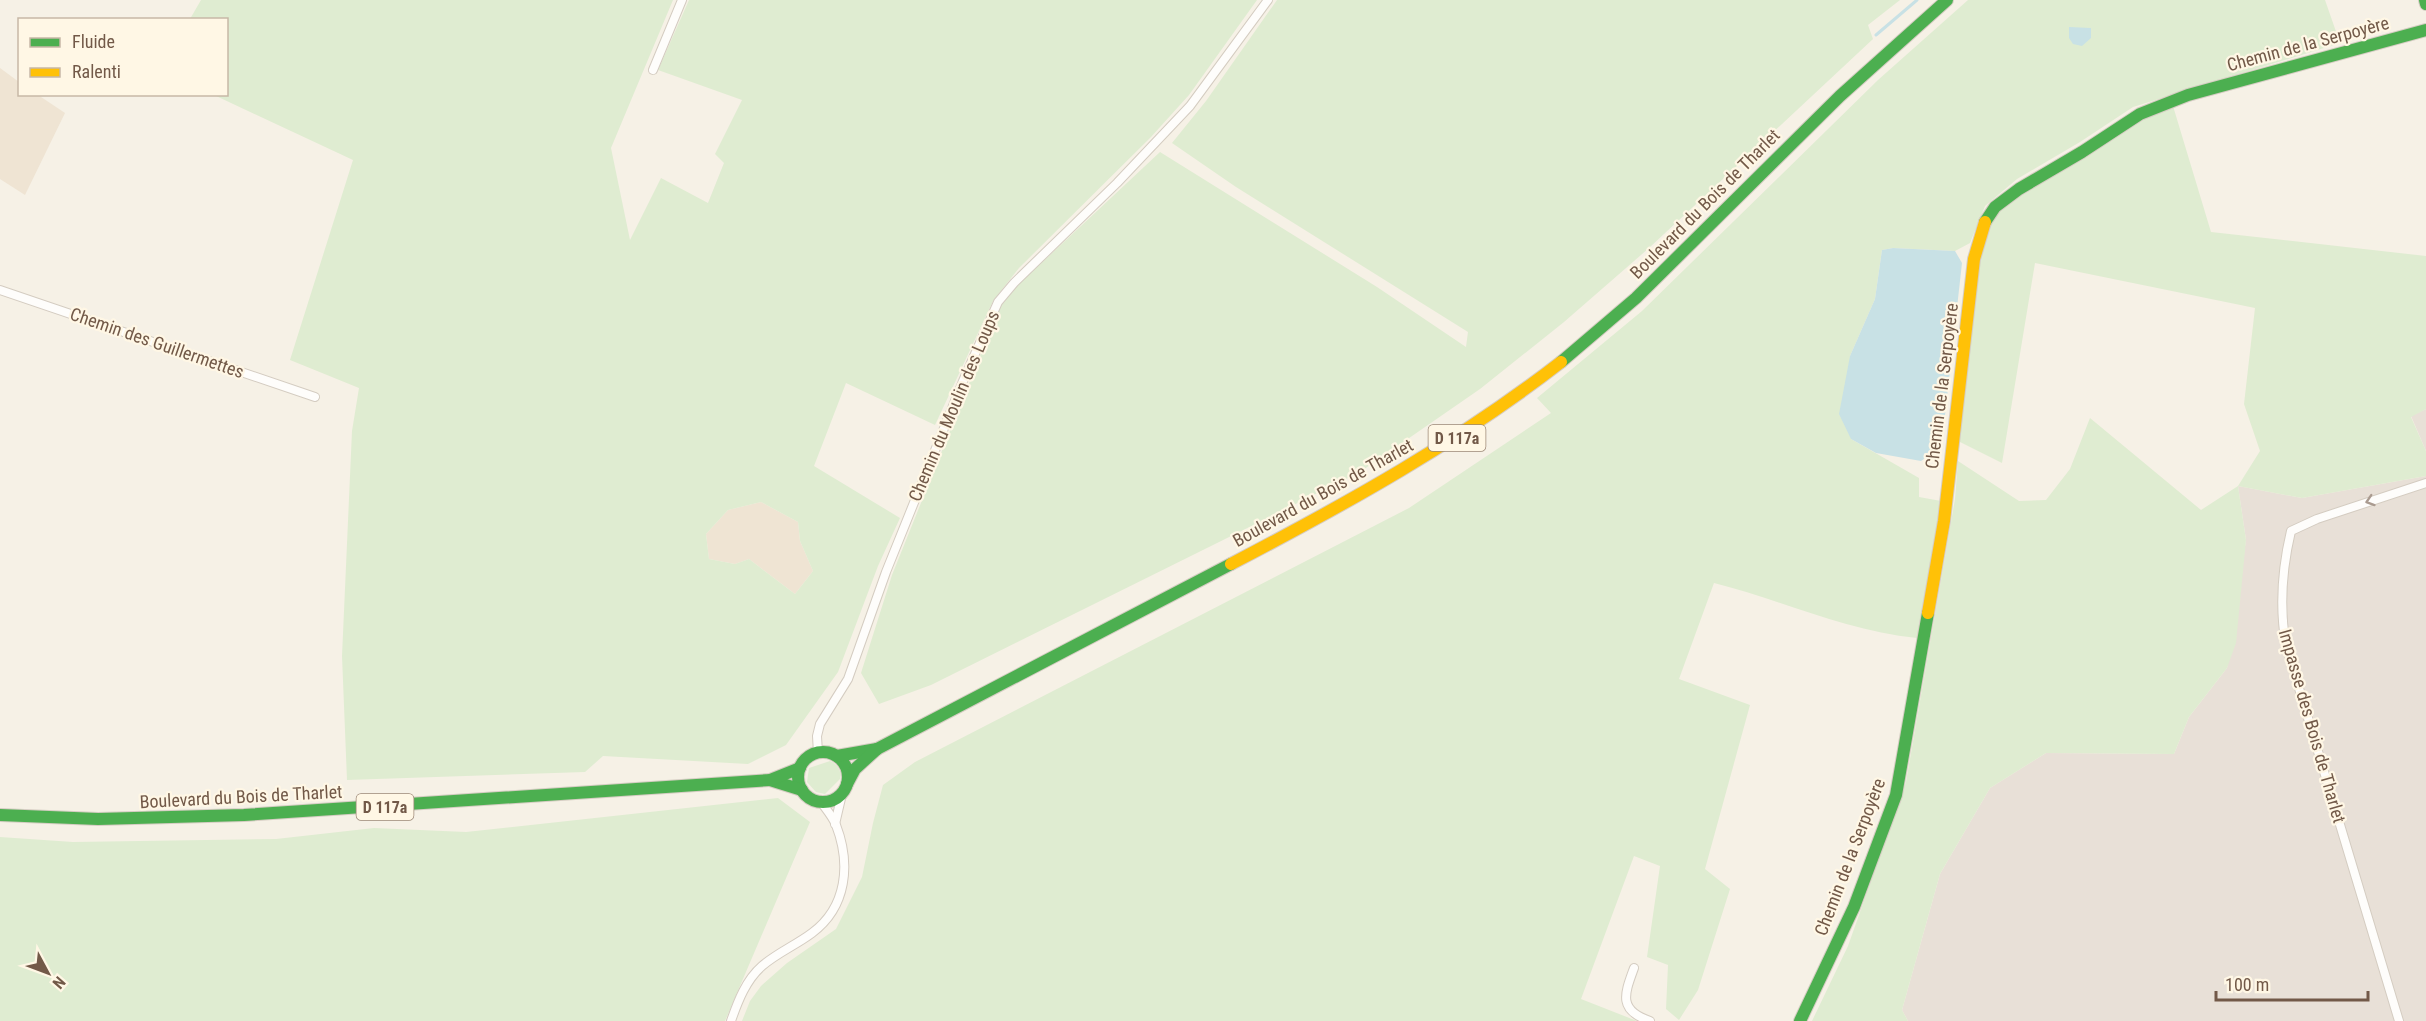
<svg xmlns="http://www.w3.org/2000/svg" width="2426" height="1021" font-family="'Roboto Condensed',sans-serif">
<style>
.residential{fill:#efe4d3}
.industrial{fill:#e8e0d7}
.green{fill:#dfecd1;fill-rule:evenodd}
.water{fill:#c8e1e5}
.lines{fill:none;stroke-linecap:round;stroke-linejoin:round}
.stream{stroke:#c8e1e5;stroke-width:3}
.street-casing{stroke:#d4ccc1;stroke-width:10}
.fast-casing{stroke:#d6cdc3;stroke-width:14}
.slow-casing{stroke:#d6cdc3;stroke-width:14}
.street{stroke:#fefdfb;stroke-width:8}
.fast{stroke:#4caf50;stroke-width:12}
.slow{stroke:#ffc107;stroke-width:12}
.oneway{stroke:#aa9b90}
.labels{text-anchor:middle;stroke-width:4.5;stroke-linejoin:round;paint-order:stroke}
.shield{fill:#fff7e5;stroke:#9c8877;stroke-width:1.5}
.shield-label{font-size:16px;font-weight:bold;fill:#725948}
.street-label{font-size:18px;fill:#725948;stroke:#fff7e5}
</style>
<rect width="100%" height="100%" fill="#f6f1e6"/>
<!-- residential -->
<g class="residential">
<polygon points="0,68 19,82 20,94 38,95 65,113 25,195 0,179"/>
<polygon points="761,502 798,522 800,541 813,571 795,594 749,559 735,564 709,559 706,534 728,510"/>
</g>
<!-- industrial -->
<g class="industrial">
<polygon points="2426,409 2426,451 2411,416"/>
<polygon points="2426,476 2426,1021 1908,1021 1902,1010 1940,874 1990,788 2046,753 2174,754 2189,717 2227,668 2246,540 2238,486 2302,498"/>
</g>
<!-- green -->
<g class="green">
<path d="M201 0H673L611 148 630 240 661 178 708 203 724 163 715 154 742 100 658 70 689 0H1257L1189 95 1151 137 1019 268 993 301 935 425 846 383 814 466 900 518 878 566 838 672 786 745 748 764 603 756 585 772 347 780 342 656 352 431 359 388 290 360 353 160 214 95 226 94V20L190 19ZM761 502 798 522 800 541 813 571 795 594 749 559 735 564 709 559 706 534 728 510Z"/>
<polygon points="1277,0 1900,0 1868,25 1873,39 1649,248 1564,322 1480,389 1360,472 931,685 879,704 861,673 892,575 1003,299 1160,152 1377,287 1466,347 1468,332 1236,187 1172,143 1206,101"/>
<path d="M1968 0H2325L2340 43 2133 107 2080 142 2017 179 1985 206 1970 243 1955 251 1893 248 1882 250 1875 299 1850 356 1851 439 1919 478V497L1941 501 1917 638C1846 631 1782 600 1714 583L1679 679 1750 705 1705 869 1730 889 1698 990 1679 1020 1666 1009 1668 965 1647 957 1660 866 1634 856 1581 999 1637 1021H742L750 1001 761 986 787 963 836 929 862 877 873 823 883 785 915 762 1409 508 1551 413 1537 398 1642 311 1878 80Z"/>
<polygon points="2173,106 2211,232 2426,256 2426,409 2411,417 2426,451 2426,476 2302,498 2238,486 2246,540 2236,643 2227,668 2189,717 2174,754 2046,753 1990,788 1940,874 1902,1010 1908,1021 1812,1021 1848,946 1906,782 1955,499 1958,461 2019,501 2046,500 2070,469 2090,418 2201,510 2238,486 2260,451 2244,404 2255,308 2035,263 2002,463 1958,441 1979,255 1988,224 1996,212 2025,189 2146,114"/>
<path d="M830 761C837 764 842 771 840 779L825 794 816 792 807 782 809 768Z"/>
<polygon points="778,798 810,822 725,1021 0,1021 0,837 73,842 276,839 374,828 466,832"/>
</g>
<!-- water -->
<g class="water">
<polygon points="2069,27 2091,28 2091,38 2082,46 2073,44 2069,38"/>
<polygon points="1893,248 1955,251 1962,263 1945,415 1935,451 1921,461 1876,453 1851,439 1839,414 1850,356 1875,299 1882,250"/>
</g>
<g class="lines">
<!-- stream -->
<polyline class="stream" points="1876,35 1917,0"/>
<defs>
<g id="street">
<polyline points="653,70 682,0"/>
<polyline points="0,290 315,397"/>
<polyline points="818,753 817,736 820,724 848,679 886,572 963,381 998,302 1014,283 1117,183 1190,106 1268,0"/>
<polyline points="835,824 842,794"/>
<path d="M1634 968C1625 993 1617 1010 1650 1021"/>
<path d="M731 1021C738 1001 746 980 762 966 777 953 796 945 812 933 847 907 851 864 836 825 833 817 826 809 821 802"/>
<path d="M2399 1021 2286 645C2279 606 2282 569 2291 531L2317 519 2426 483"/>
</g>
<g id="fast">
<polyline points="2425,0 2426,4"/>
<polyline points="1985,222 1995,207 2019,189 2082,152 2140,114 2188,95 2426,30"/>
<polyline points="1561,362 1636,298 1840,96 1947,0"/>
<circle cx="823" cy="777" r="25"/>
<polyline points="837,756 877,749"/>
<polyline points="770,780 802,790"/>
<polyline points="847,784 855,769 877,749 1231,564"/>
<polyline points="0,815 98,819 244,815 770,780 800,768"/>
<polyline points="1800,1021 1854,907 1896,795 1928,613"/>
</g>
<g id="slow">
<path d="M1231 564C1346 504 1458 442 1561 362"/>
<polyline points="1928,613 1944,521 1974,259 1985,222"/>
</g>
</defs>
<!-- street casing -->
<use href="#street" class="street-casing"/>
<!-- fast casing -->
<use href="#fast" class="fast-casing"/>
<!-- slow casing -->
<use href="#slow" class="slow-casing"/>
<!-- street -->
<use href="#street" class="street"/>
<!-- fast -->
<use href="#fast" class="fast"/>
<!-- slow -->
<use href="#slow" class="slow"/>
</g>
<!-- one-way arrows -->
<defs><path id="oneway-chevron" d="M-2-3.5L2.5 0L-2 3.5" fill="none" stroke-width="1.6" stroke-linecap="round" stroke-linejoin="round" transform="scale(1.5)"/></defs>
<use class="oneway" href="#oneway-chevron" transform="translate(2370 501) rotate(162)"/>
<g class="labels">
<!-- shield labels -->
<g class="shield">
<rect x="1428.5" y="425" width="57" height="26" rx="4.5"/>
<rect x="356.5" y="794" width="57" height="26" rx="4.5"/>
</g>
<g class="shield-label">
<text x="1457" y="444">D 117a</text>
<text x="385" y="813">D 117a</text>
</g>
<!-- street labels -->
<g class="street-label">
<text transform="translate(2308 44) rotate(-15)" y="6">Chemin de la Serpoyère</text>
<text transform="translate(1705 204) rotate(-45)" y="6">Boulevard du Bois de Tharlet</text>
<text transform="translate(157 343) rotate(19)" y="6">Chemin des Guillermettes</text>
<text transform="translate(1942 386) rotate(-83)" y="6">Chemin de la Serpoyère</text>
<text transform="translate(954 406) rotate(-67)" y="6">Chemin du Moulin des Loups</text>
<text transform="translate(1323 493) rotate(-29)" y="6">Boulevard du Bois de Tharlet</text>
<text transform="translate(2312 726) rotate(74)" y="6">Impasse des Bois de Tharlet</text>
<text transform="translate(241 797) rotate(-3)" y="6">Boulevard du Bois de Tharlet</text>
<text transform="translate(1850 857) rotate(-69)" y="6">Chemin de la Serpoyère</text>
</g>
</g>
<!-- legend -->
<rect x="18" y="18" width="210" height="78" fill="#fff7e5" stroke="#c7b8a6" stroke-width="1.5"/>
<rect x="30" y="38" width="30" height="9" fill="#4caf50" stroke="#c7b8a6" stroke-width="1.5"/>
<text x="72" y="48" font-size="18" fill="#725948">Fluide</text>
<rect x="30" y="68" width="30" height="9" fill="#ffc107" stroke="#c7b8a6" stroke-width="1.5"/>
<text x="72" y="78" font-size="18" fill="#725948">Ralenti</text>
<!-- north arrow -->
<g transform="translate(48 973) rotate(131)" stroke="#fff7e5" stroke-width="4.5" paint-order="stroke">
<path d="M0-4.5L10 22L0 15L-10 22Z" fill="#725948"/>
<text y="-9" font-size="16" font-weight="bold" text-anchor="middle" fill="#725948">N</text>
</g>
<!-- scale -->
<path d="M2216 991v9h152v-9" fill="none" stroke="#725948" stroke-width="3"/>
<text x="2225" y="991" font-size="18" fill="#725948" stroke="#fff7e5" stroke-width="4.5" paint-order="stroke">100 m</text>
</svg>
